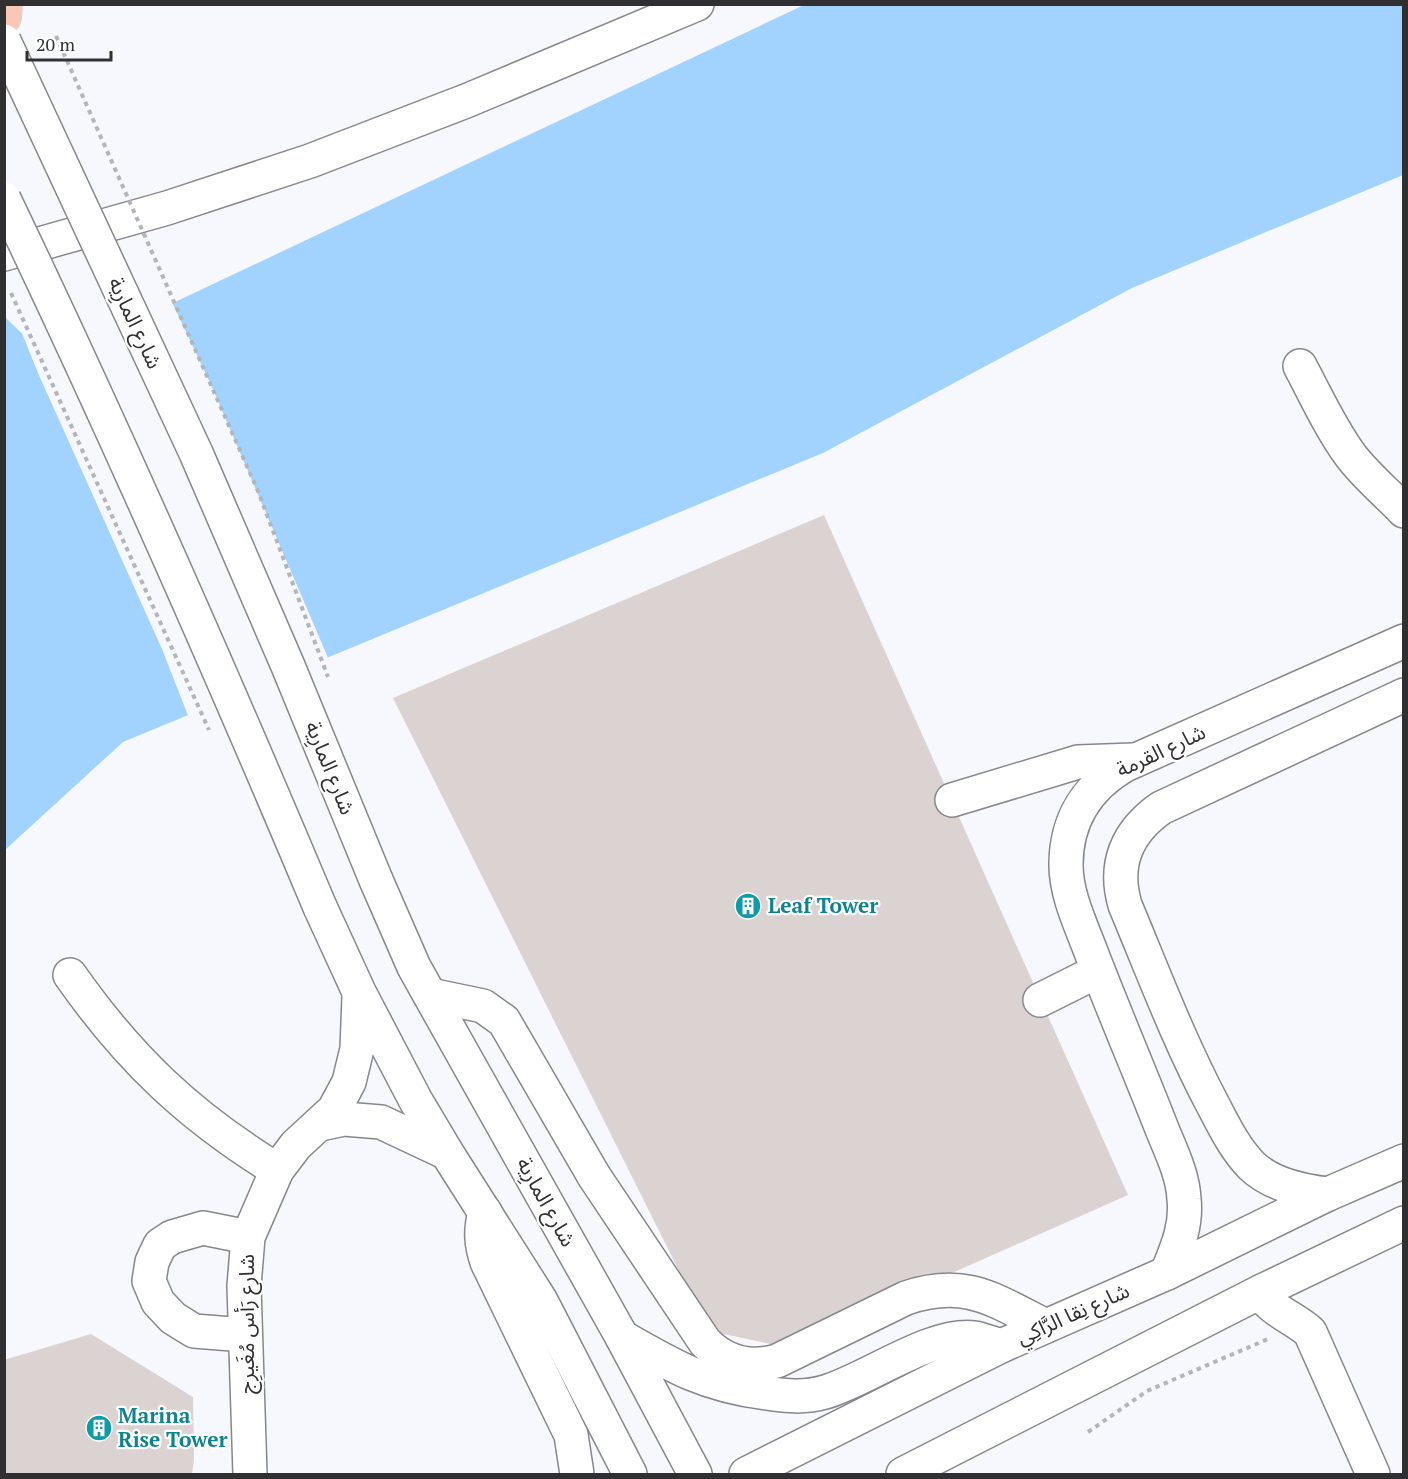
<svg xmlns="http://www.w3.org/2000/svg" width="1408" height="1479" font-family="'PT Serif','Noto Sans Arabic',serif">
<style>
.water{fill:#a2d3ff}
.pier{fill:#f6f8fe}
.building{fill:#dbd3d1}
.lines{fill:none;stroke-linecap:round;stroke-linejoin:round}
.minor-casing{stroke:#86878d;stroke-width:36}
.major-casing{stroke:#d6d6d6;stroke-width:36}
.path{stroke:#b4b5ba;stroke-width:4;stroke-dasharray:4.5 4.5;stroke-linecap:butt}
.minor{stroke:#fff;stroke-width:33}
.major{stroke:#f8c7b6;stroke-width:33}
.minor-bridge-casing{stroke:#86878d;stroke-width:36;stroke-linecap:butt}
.path-bridge{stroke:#b4b5ba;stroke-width:4;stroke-dasharray:4.5 4.5;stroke-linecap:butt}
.minor-bridge{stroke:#fff;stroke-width:33}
.labels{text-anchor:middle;stroke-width:4.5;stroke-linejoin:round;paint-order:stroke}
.street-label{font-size:21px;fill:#303033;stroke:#fff}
.culture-label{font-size:21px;font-weight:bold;fill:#0d838f;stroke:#fff;text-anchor:start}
</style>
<rect width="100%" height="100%" fill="#f6f8fe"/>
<!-- water -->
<polygon class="water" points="804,5 1403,5 1403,175 1132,288 823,453 123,742 5,850 5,317 50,361"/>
<!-- pier -->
<polygon class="pier" points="171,300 211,385 329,660 189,718 162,649 38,373 20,328 51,357"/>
<!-- building -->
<g class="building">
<polygon points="824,515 1128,1195 785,1347 709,1331 393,698"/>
<polygon points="91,1334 193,1397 194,1459 192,1474 4,1474 4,1360"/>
</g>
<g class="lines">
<defs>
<g id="minor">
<polyline points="4,254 167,208 310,161 466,101 697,4"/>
<path d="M1300 366C1316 396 1331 429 1351 456 1367 477 1386 492 1404 511"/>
<polyline points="952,800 1078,762 1133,760"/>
<polyline points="376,880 414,967 622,1337 695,1474"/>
<polyline points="320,907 359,992 416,1101 447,1153 541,1301 630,1474"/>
<path d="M70 975C129 1059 189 1116 277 1170"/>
<path d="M430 995 483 1006 504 1021 594 1176 705 1342C725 1363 749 1369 777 1361L906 1298C966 1278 994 1300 1046 1326"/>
<polyline points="1040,1000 1098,971"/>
<polyline points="320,1124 344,1119 381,1122 447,1153"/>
<path d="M1328 1194C1302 1191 1272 1185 1252 1166 1235 1149 1224 1126 1213 1105 1179 1041 1153 972 1125 905 1113 864 1127 832 1161 808L1404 695"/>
<path d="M485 1212C480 1231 481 1244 487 1262L571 1435 577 1474"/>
<path d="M1167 1273C1177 1248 1187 1226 1184 1199 1183 1175 1171 1151 1162 1129 1139 1070 1114 1012 1091 952 1081 925 1066 895 1066 865 1066 820 1087 787 1125 765L1404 641"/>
<path d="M1260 1292C1273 1312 1293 1317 1310 1332L1373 1474"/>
<polyline points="245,1335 194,1331 173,1318 158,1302 149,1281 152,1262 160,1245 172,1237 203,1228 248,1237"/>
<path d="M622 1337C674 1367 705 1385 766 1393 786 1396 805 1398 825 1392 867 1380 931 1332 975 1338 983 1340 992 1343 1001 1346"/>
<polyline points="250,1474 244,1286 248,1237 277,1170 296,1145 334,1110 349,1082 357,1049 359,997"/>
<polyline points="746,1474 1001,1346 1167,1273 1328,1194 1404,1161"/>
<polyline points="903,1474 1260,1292 1404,1223"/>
</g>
<polyline id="major" points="4,17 5,4"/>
</defs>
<!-- minor casing -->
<use href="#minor" class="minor-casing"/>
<!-- major casing -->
<use href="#major" class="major-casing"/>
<!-- path -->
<g class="path">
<polyline points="11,293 209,730"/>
<polyline points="1088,1432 1147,1391 1268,1339"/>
</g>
<!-- minor -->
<use href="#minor" class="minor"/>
<!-- major -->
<use href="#major" class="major"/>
<defs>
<g id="minor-bridge">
<polyline points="4,41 196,453 288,666 376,880"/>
<path d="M4 199C116 433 220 669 320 907"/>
</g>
</defs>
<!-- minor-bridge casing -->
<use href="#minor-bridge" class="minor-bridge-casing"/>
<!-- path-bridge -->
<polyline class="path-bridge" points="56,36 258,491 328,677"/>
<!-- minor-bridge -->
<use href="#minor-bridge" class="minor-bridge"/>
</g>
<!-- icons -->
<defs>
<symbol id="building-disc" viewBox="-11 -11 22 22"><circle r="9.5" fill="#0f9aa8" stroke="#fff"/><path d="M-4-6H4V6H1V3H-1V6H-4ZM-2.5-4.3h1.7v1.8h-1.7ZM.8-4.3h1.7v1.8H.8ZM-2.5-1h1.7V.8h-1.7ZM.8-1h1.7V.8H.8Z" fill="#fff"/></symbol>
</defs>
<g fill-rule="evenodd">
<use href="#building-disc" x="733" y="891" width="30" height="30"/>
<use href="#building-disc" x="84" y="1413" width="30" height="30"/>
</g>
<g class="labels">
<!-- street labels -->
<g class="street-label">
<text transform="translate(135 323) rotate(65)" y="7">شارع المارِية</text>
<text transform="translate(1161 751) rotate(-25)" y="7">شارع القرمة</text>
<text transform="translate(330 768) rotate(68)" y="7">شارع المارِية</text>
<text transform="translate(546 1202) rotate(61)" y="7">شارع المارِية</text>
<text transform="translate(1073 1314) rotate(-24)" y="7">شارع نِقا الرَّاكِي</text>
<text transform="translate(247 1324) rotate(-90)" y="7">شارع رَأس مُغَيرِج</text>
</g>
<!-- culture labels -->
<g class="culture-label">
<text x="768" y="913">Leaf Tower</text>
<text x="118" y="1423">Marina<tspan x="118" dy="24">Rise Tower</tspan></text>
</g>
</g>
<!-- border -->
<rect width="1408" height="1479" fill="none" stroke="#303033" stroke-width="12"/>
<!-- scale -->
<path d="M27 51v9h84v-9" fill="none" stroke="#303033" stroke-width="3"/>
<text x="36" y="51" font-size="18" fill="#303033" stroke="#ffffff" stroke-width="4.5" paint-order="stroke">20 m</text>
</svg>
